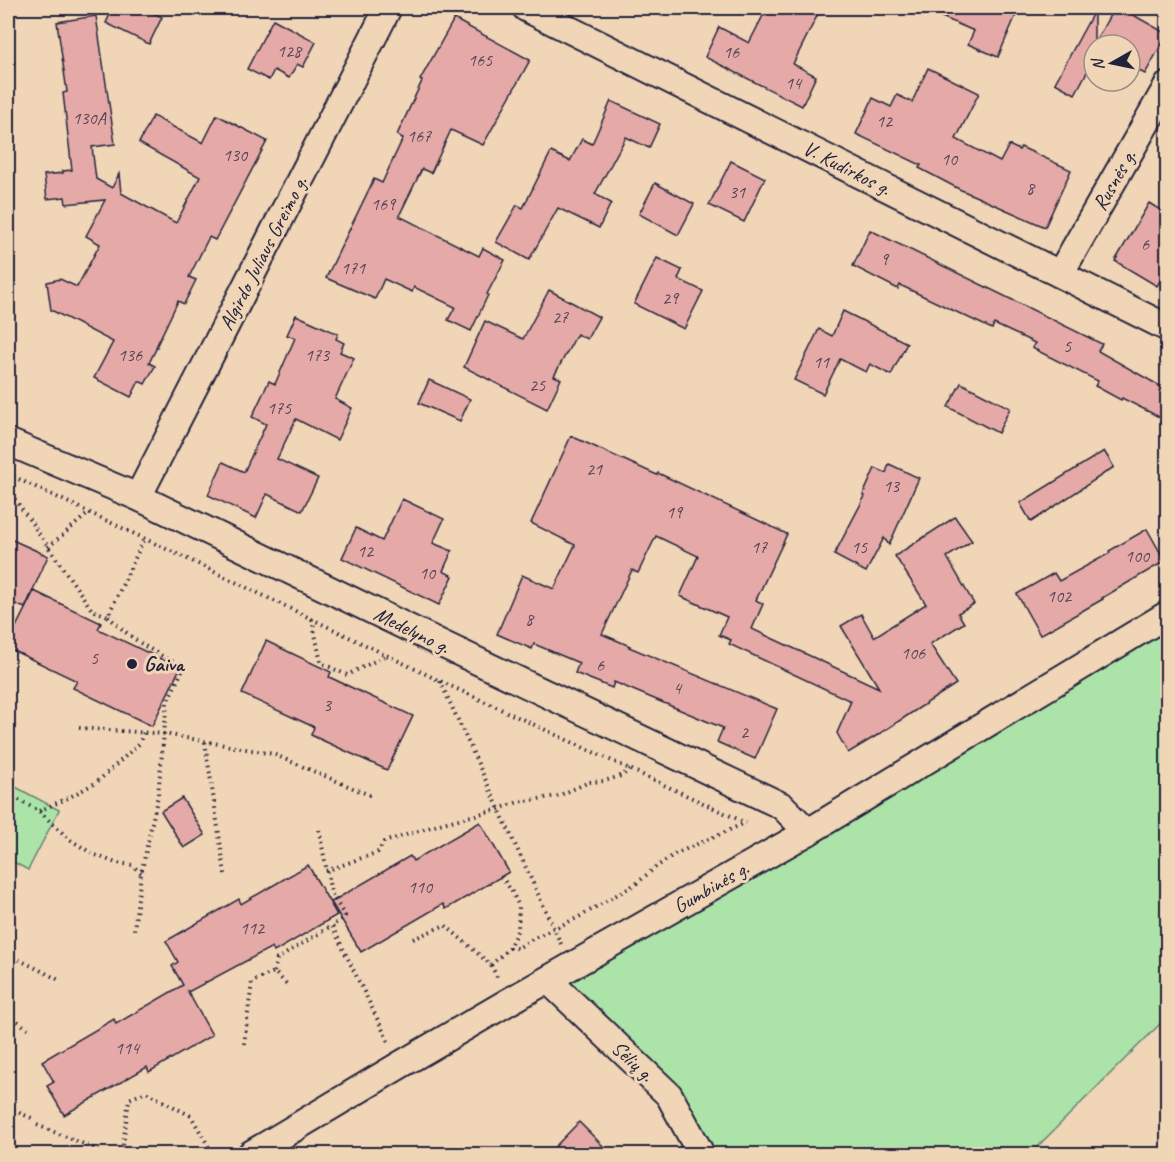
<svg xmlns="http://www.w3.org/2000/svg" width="1175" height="1162" font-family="Caveat,sans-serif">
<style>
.green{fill:#abe3a8;stroke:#668272;stroke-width:1.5}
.building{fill:#e5aaa7;stroke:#22223b;stroke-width:1.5}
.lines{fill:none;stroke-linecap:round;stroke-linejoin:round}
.minor-casing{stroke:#22223b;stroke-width:30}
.path{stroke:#22223b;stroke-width:4;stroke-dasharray:1.5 4.5;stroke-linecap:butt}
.minor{stroke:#f0d5b7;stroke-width:26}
.poi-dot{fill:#22223b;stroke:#f0d5b7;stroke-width:2}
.labels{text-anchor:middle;stroke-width:6;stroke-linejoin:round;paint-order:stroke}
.number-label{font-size:18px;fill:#534456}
.street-label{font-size:21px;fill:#22223b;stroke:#f0d5b7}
.poi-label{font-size:21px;font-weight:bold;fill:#22223b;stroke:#f0d5b7;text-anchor:start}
</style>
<rect width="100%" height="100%" fill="#f0d5b7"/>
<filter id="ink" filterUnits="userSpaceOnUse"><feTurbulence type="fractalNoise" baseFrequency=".0167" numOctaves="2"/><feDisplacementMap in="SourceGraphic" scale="12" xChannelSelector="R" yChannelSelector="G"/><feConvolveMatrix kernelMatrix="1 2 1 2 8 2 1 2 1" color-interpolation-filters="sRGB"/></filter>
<g filter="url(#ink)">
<!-- green -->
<g class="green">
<polygon points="1167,614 1167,1017 1030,1154 701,1154 669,1095 548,980"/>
<polygon points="8,783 59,810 28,870 8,859"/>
</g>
<!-- building -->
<g class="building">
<polygon points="113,8 143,8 162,17 149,44 106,23"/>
<polygon points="767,8 821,8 793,64 816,76 802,106 705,57 719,27 749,43"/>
<polygon points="921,8 1019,8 998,57 968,44 974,31"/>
<polygon points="1114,8 1121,8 1167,34 1145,74 1130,66 1130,45 1094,45 1094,59 1075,94 1055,83 1094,11 1094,44"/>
<polygon points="96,16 115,144 92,147 96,179 112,188 119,174 121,193 176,223 200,177 139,143 153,116 203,143 217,115 267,141 215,240 209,237 189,277 196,280 184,304 178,301 156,347 157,347 149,363 155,366 145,384 139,381 131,397 94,378 113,342 51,310 47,282 60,279 77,287 100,244 86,236 105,200 66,204 65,197 47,199 44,175 63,173 63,171 72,170 63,93 67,92 57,22"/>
<polygon points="273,19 316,42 303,67 297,64 289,78 274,70 269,80 247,69"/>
<polygon points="454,19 530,60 483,145 451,130 431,173 422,169 399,216 479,256 483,248 505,260 487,294 488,295 471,331 448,320 455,307 414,287 412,292 384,279 375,299 326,278 374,179 382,183 403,138 397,135 422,81 420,80"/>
<polygon points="928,68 979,93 956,139 1000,162 1009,145 1019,150 1021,147 1071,170 1045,227 959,189 919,168 921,165 856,134 873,98 891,107 897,95 912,102"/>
<polygon points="611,101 660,124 649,148 626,137 595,194 611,203 599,228 558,208 529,260 496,242 517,205 523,208 551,152 570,161 582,139 592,144"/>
<polygon points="731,161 765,178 744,222 709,205"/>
<polygon points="655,183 694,204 678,235 639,214"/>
<polygon points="1149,203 1167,214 1167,269 1157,286 1115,261"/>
<polygon points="870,230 1102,344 1098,351 1167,390 1167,421 1122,398 1121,400 1095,386 1098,381 1032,348 1035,343 994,324 992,329 900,285 898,289 853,266"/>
<polygon points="657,258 682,270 678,279 703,291 684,329 634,304"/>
<polygon points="549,290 599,317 587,339 577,334 554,376 561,379 547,409 464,367 485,321 523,339"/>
<polygon points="843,311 907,343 891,375 870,364 866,372 840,359 823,394 794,380 819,329 832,336"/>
<polygon points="296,315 338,334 336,339 344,343 340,352 354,358 335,399 352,408 337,440 296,419 277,459 318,478 302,511 267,494 256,518 208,495 223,462 244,472 266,424 252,417 269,381 275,384 295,338 287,335"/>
<polygon points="429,380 470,399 460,421 419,403"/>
<polygon points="961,383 1010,408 998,433 948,407"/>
<polygon points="571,436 657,475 658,473 787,534 756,600 763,604 752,629 879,688 841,626 861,614 874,637 926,604 895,556 955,517 972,541 947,557 974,604 958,613 964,623 930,644 956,684 876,736 848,753 837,733 851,701 729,644 731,640 719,635 727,617 680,596 698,556 656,536 638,573 632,570 602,634 630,646 629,647 777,709 755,759 717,742 723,728 614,682 612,688 575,673 579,663 534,644 532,649 497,634 522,575 554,589 575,545 531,523"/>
<polygon points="1104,451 1114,467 1031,522 1020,503"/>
<polygon points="889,464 919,478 889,545 884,538 866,572 834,555 865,496 863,495 875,468 886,473"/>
<polygon points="402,499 444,519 433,543 452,551 443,571 453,576 439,605 342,558 356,528 382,541"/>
<polygon points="1147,529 1165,561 1102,598 1103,599 1040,635 1017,594 1054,573 1059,581 1110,553 1109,551"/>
<polygon points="8,538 48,556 25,608 8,601"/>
<polygon points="34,591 101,623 98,629 180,668 152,726 73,688 77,681 8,648 8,643"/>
<polygon points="266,641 331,672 329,677 413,716 387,770 311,735 314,727 242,694"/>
<polygon points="182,798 205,835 184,848 161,811"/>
<polygon points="480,822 509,872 446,909 443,904 361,952 331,902 410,856 413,861"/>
<polygon points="308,865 337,915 274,952 272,947 188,992 187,990 212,1035 149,1072 147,1067 64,1115 47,1086 54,1082 42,1061 114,1019 116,1024 183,985 172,966 178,962 166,941 239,899 241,904"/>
<polygon points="579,1122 612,1155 547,1155"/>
</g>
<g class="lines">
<defs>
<g id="minor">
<polyline points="526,8 1168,328"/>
<polyline points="1060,274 1168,85"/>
<polyline points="8,442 138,497 448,647 782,806 808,832"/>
<polyline points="138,497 388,8"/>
<polyline points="548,980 669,1095 701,1154"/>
<polyline points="251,1154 400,1065 508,1002 808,832 1168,614"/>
</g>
</defs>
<!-- minor casing -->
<use href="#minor" class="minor-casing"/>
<!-- path -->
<g class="path">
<polyline points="8,474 196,563 440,681 746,823"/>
<polyline points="8,489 92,610 108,616 144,539"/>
<polyline points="8,489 13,477"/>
<polyline points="48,547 89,513"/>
<path d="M108 616C133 641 153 652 184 667L167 702 158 795 141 874 134 930"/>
<polyline points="312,619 321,663 347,675 387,655"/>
<polyline points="440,681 561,944"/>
<polyline points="79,728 165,734 273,754 374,797"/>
<polyline points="205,742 225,874"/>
<polyline points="8,794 39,811 69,839 93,854 116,863 132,865 141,873"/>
<polyline points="39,811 68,798 97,782 139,744 144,732"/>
<polyline points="319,830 331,893 345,916 332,926 389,1043"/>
<polyline points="326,871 378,852 384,842 443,823 499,809 518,802 558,796 589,782 604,781 621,776 630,770"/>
<polyline points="413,939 445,925 491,965 497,977"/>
<polyline points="509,948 518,948 534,938 579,917 637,883 656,867 675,854 745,823"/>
<polyline points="8,954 61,981"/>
<polyline points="491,965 509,948 518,929 519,906 511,890 501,876"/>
<polyline points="274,972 277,959 331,926"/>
<polyline points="8,1014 28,1029"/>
<polyline points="244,1044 252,982 274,972 288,985"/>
<polyline points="8,1108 34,1119"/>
<polyline points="37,1125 108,1154"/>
<polyline points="118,1154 122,1153 129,1099 146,1092 191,1116 213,1154"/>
</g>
<!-- minor -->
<use href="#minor" class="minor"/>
</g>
</g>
<!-- markers -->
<circle class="poi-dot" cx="132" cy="664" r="6"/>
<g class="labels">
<!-- number labels -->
<g class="number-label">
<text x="289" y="57">128</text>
<text x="731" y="58">16</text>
<text x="480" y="66">165</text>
<text x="793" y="89">14</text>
<text x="89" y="124">130A</text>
<text x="884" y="127">12</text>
<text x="419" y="142">167</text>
<text x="235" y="161">130</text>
<text x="949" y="165">10</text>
<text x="1030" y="194">8</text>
<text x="737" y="198">31</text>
<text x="383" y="210">169</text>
<text x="1145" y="250">6</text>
<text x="884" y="265">9</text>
<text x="353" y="274">171</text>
<text x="670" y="304">29</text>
<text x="560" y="323">27</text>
<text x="1067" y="352">5</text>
<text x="130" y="361">136</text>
<text x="317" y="361">173</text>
<text x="821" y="368">11</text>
<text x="537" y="391">25</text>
<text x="279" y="414">175</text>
<text x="594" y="475">21</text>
<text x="891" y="492">13</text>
<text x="674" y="518">19</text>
<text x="759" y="553">17</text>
<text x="859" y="553">15</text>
<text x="365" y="557">12</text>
<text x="1137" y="562">100</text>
<text x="427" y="579">10</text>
<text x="1059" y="602">102</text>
<text x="529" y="625">8</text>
<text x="913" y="659">106</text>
<text x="94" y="664">5</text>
<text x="600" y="671">6</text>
<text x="677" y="694">4</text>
<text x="327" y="711">3</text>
<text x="744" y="738">2</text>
<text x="420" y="893">110</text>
<text x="252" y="934">112</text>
<text x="127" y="1054">114</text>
</g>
<!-- street labels -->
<g class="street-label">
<text transform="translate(847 168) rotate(27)" y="7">V. Kudirkos g.</text>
<text transform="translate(1114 180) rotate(-60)" y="7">Rusnės g.</text>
<text transform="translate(263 253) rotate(-63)" y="7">Algirdo Juliaus Greimo g.</text>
<text transform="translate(412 630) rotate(26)" y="7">Medelyno g.</text>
<text transform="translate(711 887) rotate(-30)" y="7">Gumbinės g.</text>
<text transform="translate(633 1061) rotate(43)" y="7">Sėlių g.</text>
</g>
<!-- poi labels -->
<g class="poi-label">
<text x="144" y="671">Gaiva</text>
</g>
</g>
<!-- margin -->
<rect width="1175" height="1162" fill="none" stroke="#f0d5b7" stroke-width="30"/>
<rect x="15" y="15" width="1145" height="1132" fill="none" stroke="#22223b" stroke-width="2" filter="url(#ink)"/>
<!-- north arrow -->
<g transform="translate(1112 63) rotate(261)"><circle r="28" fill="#f0d5b7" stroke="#9e8d85" stroke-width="1.5"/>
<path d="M0-4.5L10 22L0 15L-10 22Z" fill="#22223b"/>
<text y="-9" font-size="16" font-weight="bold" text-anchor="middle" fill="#22223b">N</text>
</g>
</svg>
